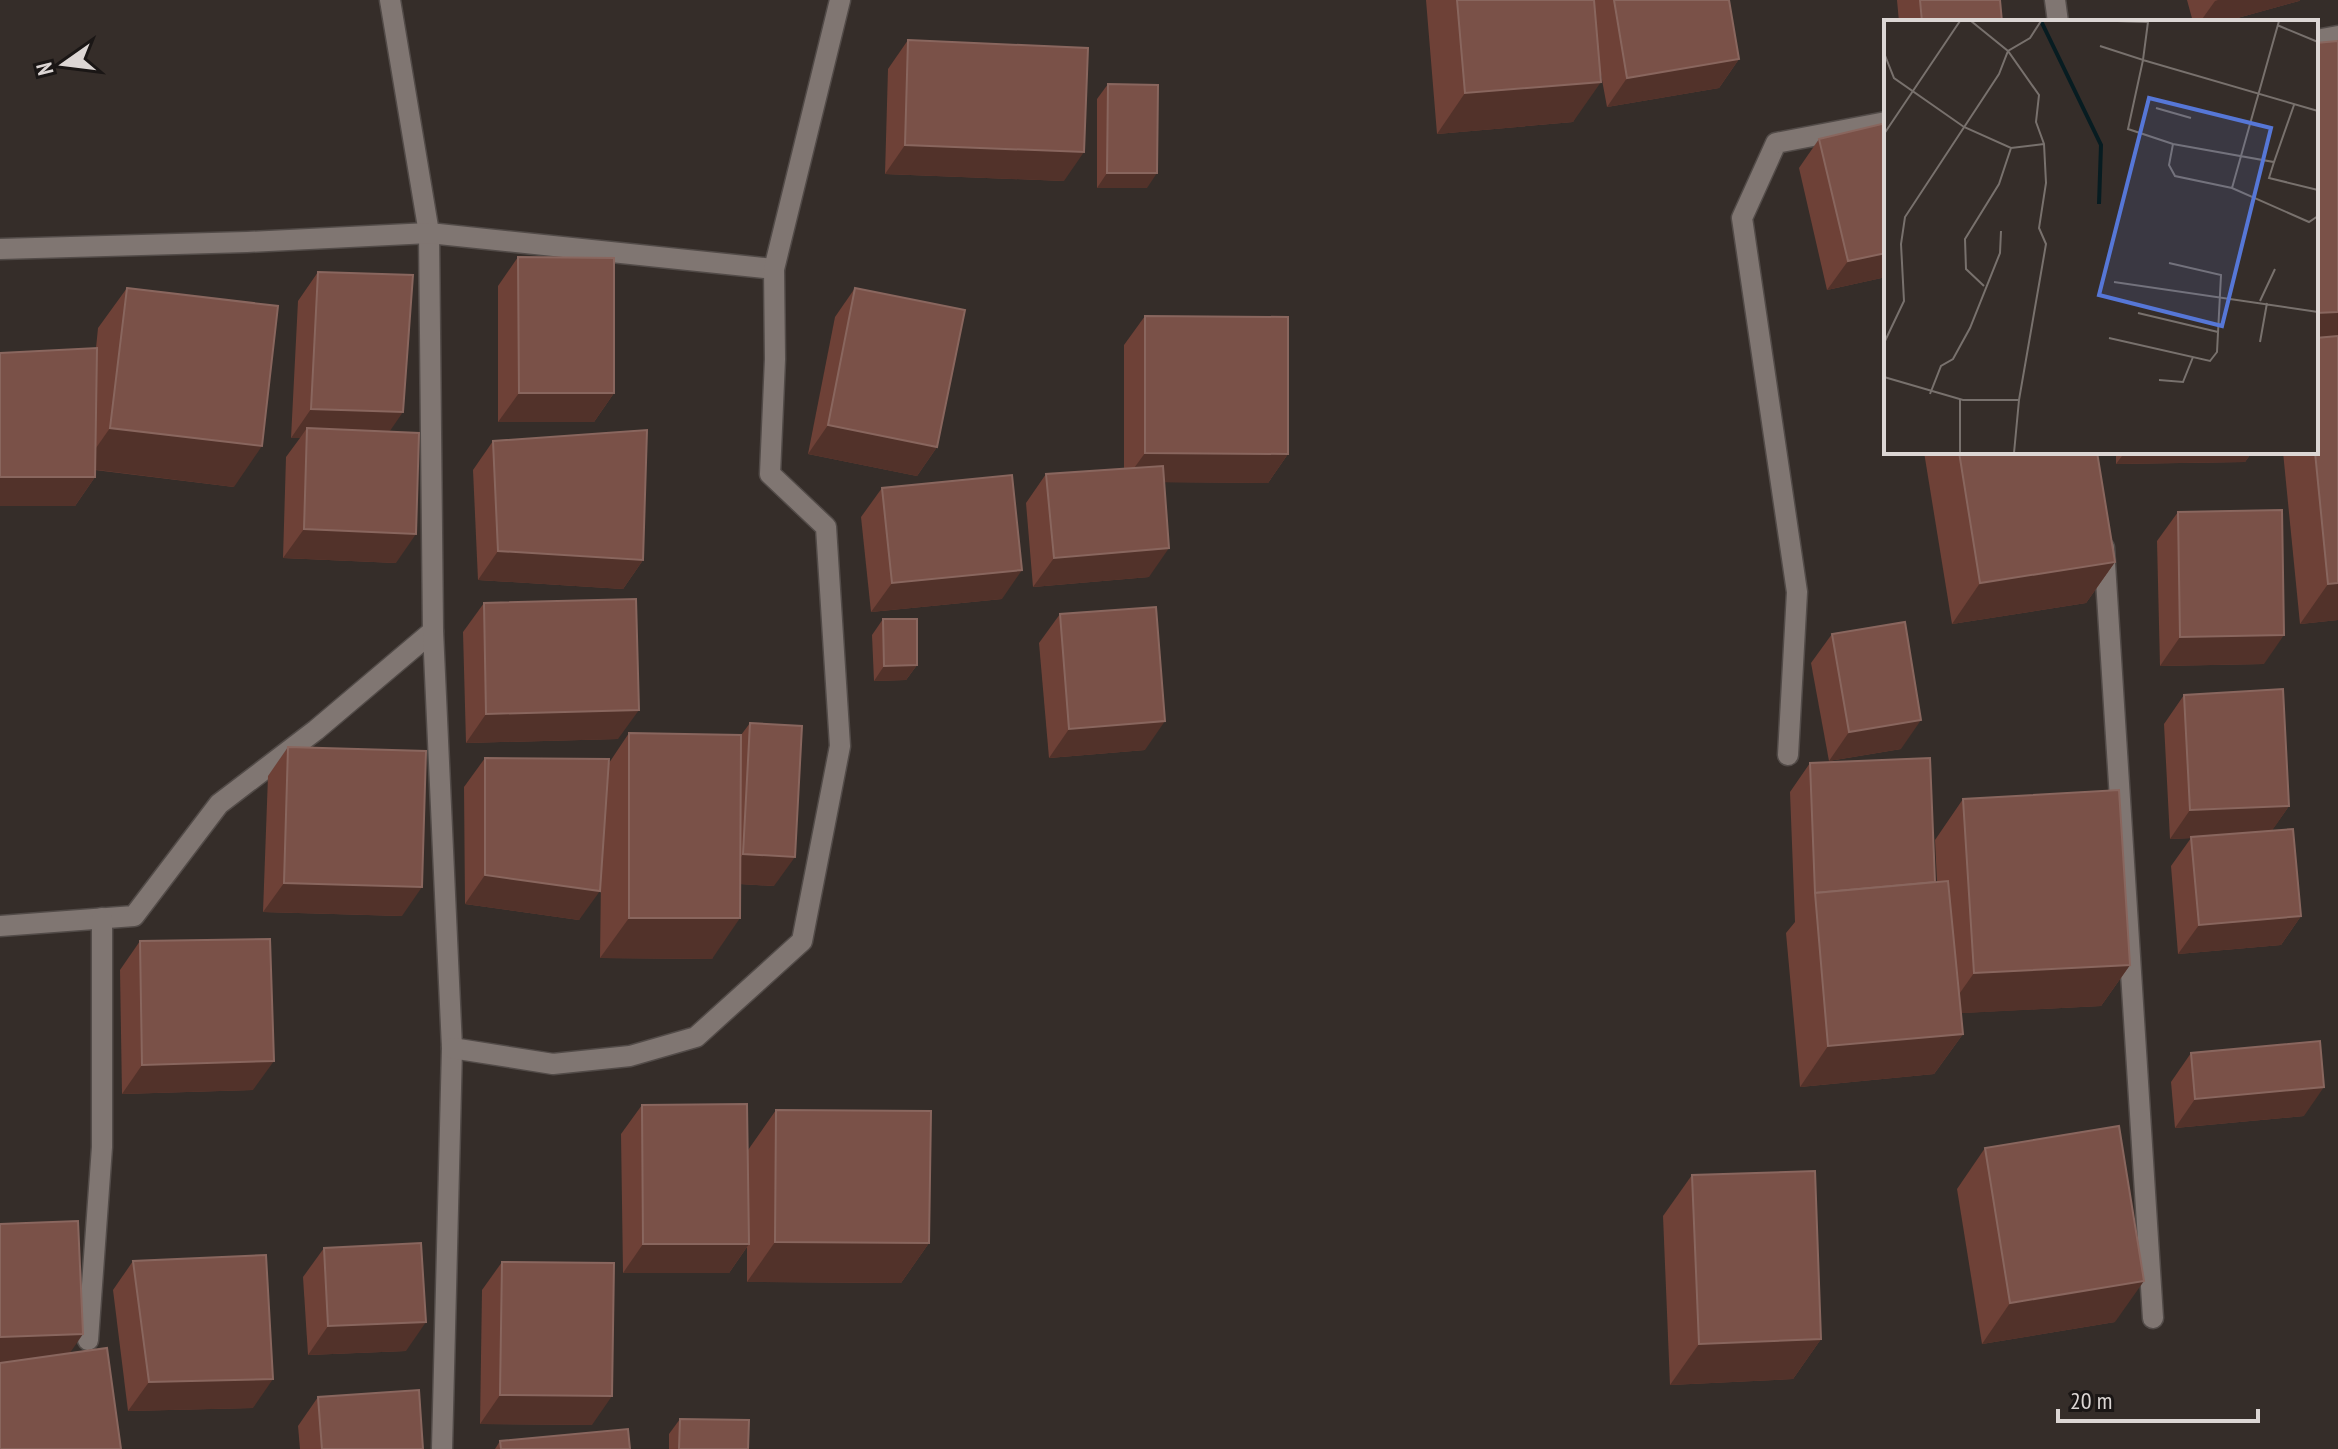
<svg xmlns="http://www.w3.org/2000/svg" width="2338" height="1449" font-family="'PT Sans Narrow',sans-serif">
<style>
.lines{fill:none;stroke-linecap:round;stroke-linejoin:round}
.service-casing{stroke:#524b48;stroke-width:23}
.minor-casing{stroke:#524b48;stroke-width:23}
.service{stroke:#807672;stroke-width:20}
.minor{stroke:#807672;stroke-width:20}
.wall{fill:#6e4137}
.shaded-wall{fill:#52322a}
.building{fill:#7a5148;stroke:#89665e;stroke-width:2}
.inset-river{fill:none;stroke:#071c21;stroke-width:4}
.inset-road{fill:none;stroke:#78716d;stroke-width:2}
.view{fill:#5677d7;fill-opacity:0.15;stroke:#5677d7;stroke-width:4}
.inset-edge{fill:none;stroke:#dcd6d4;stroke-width:4}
</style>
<rect width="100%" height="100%" fill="#352d29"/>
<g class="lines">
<defs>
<polyline id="service" points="0,926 134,916 219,804 316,730 433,631"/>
<g id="minor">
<polyline points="390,0 429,233 433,631 452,1048 442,1449"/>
<polyline points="2055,0 2058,22"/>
<polyline points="2316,40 2338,36"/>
<polyline points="0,249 247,242 429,233 774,269"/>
<polyline points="2104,548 2153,1318"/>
<polyline points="1788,755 1797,592 1742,218 1776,143 1886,122"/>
<polyline points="452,1048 553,1064 630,1056 696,1037 802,941 840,746 826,527 770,474 775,359 774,269 840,0"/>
<polyline points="88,1340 102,1147 102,918"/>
</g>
</defs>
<!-- service casing -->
<use href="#service" class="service-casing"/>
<!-- minor casing -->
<use href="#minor" class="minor-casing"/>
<!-- service -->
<use href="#service" class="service"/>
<!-- minor -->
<use href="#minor" class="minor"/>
</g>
<!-- wall -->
<g class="wall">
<polygon points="1426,0 1729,0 1739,59 1719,88 1607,107 1600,69 1573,122 1437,134"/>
<polygon points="1897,0 2000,0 2002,22 1899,22"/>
<polygon points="2187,0 2300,0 2299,1 2223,22 2193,22"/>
<polygon points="908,40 1064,181 885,174 888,69"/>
<polygon points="1108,84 1147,188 1097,188 1097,99"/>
<polygon points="1819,139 1886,277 1827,290 1799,168"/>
<polygon points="518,257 614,393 594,422 498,422 498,286"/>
<polygon points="318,272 389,431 396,563 283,558 286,457 300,438 291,438 298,301"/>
<polygon points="127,288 234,487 95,470 95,477 75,506 0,506 0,353 96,348 98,328"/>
<polygon points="855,288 937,447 917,476 808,454 835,317"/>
<polygon points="1145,316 1288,454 1268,483 1164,482 1149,577 1033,587 1026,503 1046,474 1124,469 1124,345"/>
<polygon points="493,441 643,560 623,589 478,580 473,470"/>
<polygon points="1924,452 2097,452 2115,562 2086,603 1952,624"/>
<polygon points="2116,452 2252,452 2245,462 2116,464"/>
<polygon points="2283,452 2316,452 2338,620 2300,624"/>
<polygon points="882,488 1002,599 871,612 861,517"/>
<polygon points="2178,512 2264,664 2160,666 2157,541"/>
<polygon points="484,603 618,739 466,743 463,632"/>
<polygon points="1060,614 1145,750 1049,758 1039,643"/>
<polygon points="883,619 917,665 906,680 874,681 872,635"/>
<polygon points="1832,634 1901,749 1829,761 1811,663"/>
<polygon points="2184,695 2289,806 2272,830 2301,916 2281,945 2178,954 2171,866 2191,838 2170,839 2164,724"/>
<polygon points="750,723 774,886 740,884 712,959 600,958 601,876 579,920 465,904 464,787 485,758 609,763 629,733 741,735"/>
<polygon points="288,747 402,916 263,912 268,776"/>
<polygon points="1810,763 1935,882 1937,882 1935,840 1963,799 2130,965 2101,1006 1961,1013 1963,1034 1934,1074 1800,1087 1786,933 1795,922 1790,792"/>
<polygon points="140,941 253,1090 122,1094 120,970"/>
<polygon points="2191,1053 2304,1116 2175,1128 2171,1082"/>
<polygon points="642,1105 748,1150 776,1110 929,1243 901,1283 747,1282 747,1247 729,1273 623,1273 621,1134"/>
<polygon points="1985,1148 2115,1322 1982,1344 1957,1189"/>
<polygon points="1692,1175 1821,1339 1793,1379 1670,1385 1663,1216"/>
<polygon points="324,1248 406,1351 308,1355 303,1277"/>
<polygon points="133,1261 253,1408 128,1411 113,1290"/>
<polygon points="502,1262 592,1425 480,1424 482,1290"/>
<polygon points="318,1397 423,1449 300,1449 298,1426"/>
<polygon points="680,1419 748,1449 669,1449 669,1434"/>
<polygon points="500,1441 630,1449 495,1449"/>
</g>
<!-- shaded-wall -->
<g class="shaded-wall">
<polygon points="2218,0 2300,0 2299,1 2223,22 2200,22 2215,1"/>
<polygon points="1739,59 1719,88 1607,107 1627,78"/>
<polygon points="1601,82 1573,122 1437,134 1465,93"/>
<polygon points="905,145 1084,152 1064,181 885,174"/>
<polygon points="1107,173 1157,173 1147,188 1097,188"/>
<polygon points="1886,253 1886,277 1827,290 1848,261"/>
<polygon points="2338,312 2338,350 2316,352 2316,313"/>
<polygon points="519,393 614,393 594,422 498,422"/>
<polygon points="311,409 403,412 383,441 307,428 300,438 291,438"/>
<polygon points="828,425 937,447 917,476 808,454"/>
<polygon points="110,428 262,446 234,487 82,468"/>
<polygon points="2125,452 2252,452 2245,462 2116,464"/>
<polygon points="1145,453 1288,454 1268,483 1124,482"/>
<polygon points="0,477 95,477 75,506 0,506"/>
<polygon points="304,529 416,534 396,563 283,558"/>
<polygon points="1169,548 1149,577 1033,587 1054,558"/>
<polygon points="498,551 643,560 623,589 478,580"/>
<polygon points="2115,562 2086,603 1952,624 1980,583"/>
<polygon points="1022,570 1002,599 871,612 892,583"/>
<polygon points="2338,583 2338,620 2300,624 2328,584"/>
<polygon points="2284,635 2264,664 2160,666 2180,637"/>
<polygon points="917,665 906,680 874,681 884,666"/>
<polygon points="639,710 618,739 466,743 486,714"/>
<polygon points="1921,720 1901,749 1829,761 1849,732"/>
<polygon points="1165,721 1145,750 1049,758 1069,729"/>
<polygon points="2289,806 2269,835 2170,839 2190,810"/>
<polygon points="743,854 795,857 774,886 723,883"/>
<polygon points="485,875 600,891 579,920 465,904"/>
<polygon points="284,883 422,887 402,916 263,912"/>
<polygon points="2301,916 2281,945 2178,954 2199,925"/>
<polygon points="629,918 740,918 712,959 600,958"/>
<polygon points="2130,965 2101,1006 1945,1014 1974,973"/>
<polygon points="1963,1034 1934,1074 1800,1087 1828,1046"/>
<polygon points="274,1061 253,1090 122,1094 142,1065"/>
<polygon points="2324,1087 2304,1116 2175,1128 2195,1099"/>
<polygon points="775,1242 929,1243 901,1283 747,1282"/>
<polygon points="643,1244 749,1244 729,1273 623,1273"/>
<polygon points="2144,1281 2115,1322 1982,1344 2010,1303"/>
<polygon points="426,1322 406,1351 308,1355 328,1326"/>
<polygon points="83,1334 63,1363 0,1365 0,1337"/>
<polygon points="1821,1339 1793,1379 1670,1385 1699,1344"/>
<polygon points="273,1379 253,1408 128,1411 149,1382"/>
<polygon points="500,1395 612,1396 592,1425 480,1424"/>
</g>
<!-- building -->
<g class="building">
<polygon points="1457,0 1594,0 1601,82 1465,93"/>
<polygon points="1614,0 1729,0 1739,59 1627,78"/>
<polygon points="1920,0 2000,0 2002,22 1922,22"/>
<polygon points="908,40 1088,48 1084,152 905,145"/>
<polygon points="2338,41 2338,312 2316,313 2316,43"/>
<polygon points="1108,84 1158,85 1157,173 1107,173"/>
<polygon points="1886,123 1886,253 1848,261 1819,139"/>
<polygon points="518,257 614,258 614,393 519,393"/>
<polygon points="318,272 413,275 403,412 311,409"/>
<polygon points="127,288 278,306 262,446 110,428"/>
<polygon points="855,288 965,310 937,447 828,425"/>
<polygon points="1145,316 1288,317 1288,454 1145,453"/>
<polygon points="2338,336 2338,583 2328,584 2315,452 2316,452 2316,338"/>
<polygon points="97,348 95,477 0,477 0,353"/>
<polygon points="307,428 419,433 416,534 304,529"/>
<polygon points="647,430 643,560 498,551 493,441"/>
<polygon points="1959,452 2097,452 2115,562 1980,583"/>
<polygon points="1163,466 1169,548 1054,558 1046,474"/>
<polygon points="1012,475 1022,570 892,583 882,488"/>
<polygon points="2282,510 2284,635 2180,637 2178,512"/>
<polygon points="636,599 639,710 486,714 484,603"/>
<polygon points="1156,607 1165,721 1069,729 1060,614"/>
<polygon points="883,619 917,619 917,665 884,666"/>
<polygon points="1905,622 1921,720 1849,732 1832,634"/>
<polygon points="2283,689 2289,806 2190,810 2184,695"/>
<polygon points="750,723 802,726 795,857 743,854"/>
<polygon points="629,733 741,735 740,918 629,918"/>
<polygon points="288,747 426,751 422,887 284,883"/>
<polygon points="485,758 609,759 600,891 485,875"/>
<polygon points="1930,758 1935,882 1815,893 1810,763"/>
<polygon points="2119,790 2130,965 1974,973 1963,799"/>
<polygon points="2293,829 2301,916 2199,925 2191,837"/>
<polygon points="1948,881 1963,1034 1828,1046 1815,893"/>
<polygon points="270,939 274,1061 142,1065 140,941"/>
<polygon points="2320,1041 2324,1087 2195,1099 2191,1053"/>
<polygon points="747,1104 749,1244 643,1244 642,1105"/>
<polygon points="776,1110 931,1111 929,1243 775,1242"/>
<polygon points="2119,1126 2144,1281 2010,1303 1985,1148"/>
<polygon points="1815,1171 1821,1339 1699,1344 1692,1175"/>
<polygon points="78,1221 83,1334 0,1337 0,1224"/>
<polygon points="421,1243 426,1322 328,1326 324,1248"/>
<polygon points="266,1255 273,1379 149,1382 133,1261"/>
<polygon points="502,1262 614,1263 612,1396 500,1395"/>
<polygon points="107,1348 121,1449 0,1449 0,1363"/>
<polygon points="419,1390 423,1449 322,1449 318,1397"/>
<polygon points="680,1419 749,1420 748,1449 679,1449"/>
<polygon points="628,1429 630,1449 501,1449 500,1441"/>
</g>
<!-- overview -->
<g transform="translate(1884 20)">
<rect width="434" height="434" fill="#352d29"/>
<path class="inset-river" d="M157 1 217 125 215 184"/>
<path class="inset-road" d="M393 5 434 22M216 26 259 40 264 2 233 1M0 33 10 58 80 107 127 128 160 124M410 85 390 142 289 124 244 109 259 40 434 91M272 88 307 98M0 114 76 1M289 124 285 145 291 156 348 168 425 202 434 196M390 142 385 158 434 170M348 168 395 1M230 262 434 292M100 266 82 249 81 219 115 164 127 128M376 281 391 249M254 293 334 312M225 318 326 341 333 332 337 255 285 243M376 322 383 283M0 323 20 281 17 224 21 197 115 54 124 31 146 18 157 1M0 357 79 380H135L162 224 155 208 162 163 160 124 152 102 155 75 124 31 87 1M275 360 299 362 309 337M46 374 57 346 69 339 86 308 116 233 117 211M76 433V379M130 433 135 380"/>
<path class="view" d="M265 78 387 108 338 306 215 275Z"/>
<rect width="434" height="434" class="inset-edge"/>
</g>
<!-- north arrow -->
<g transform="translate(64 64) rotate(256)" stroke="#1a1615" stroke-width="6" paint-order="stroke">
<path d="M0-6L14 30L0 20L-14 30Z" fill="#dcd6d4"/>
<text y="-12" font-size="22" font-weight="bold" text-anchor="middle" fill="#dcd6d4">N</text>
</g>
<!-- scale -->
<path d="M2058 1409v12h200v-12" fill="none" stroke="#dcd6d4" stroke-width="4"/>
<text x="2070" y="1409" font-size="24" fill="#dcd6d4" stroke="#1a1615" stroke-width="6" paint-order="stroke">20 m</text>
</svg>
